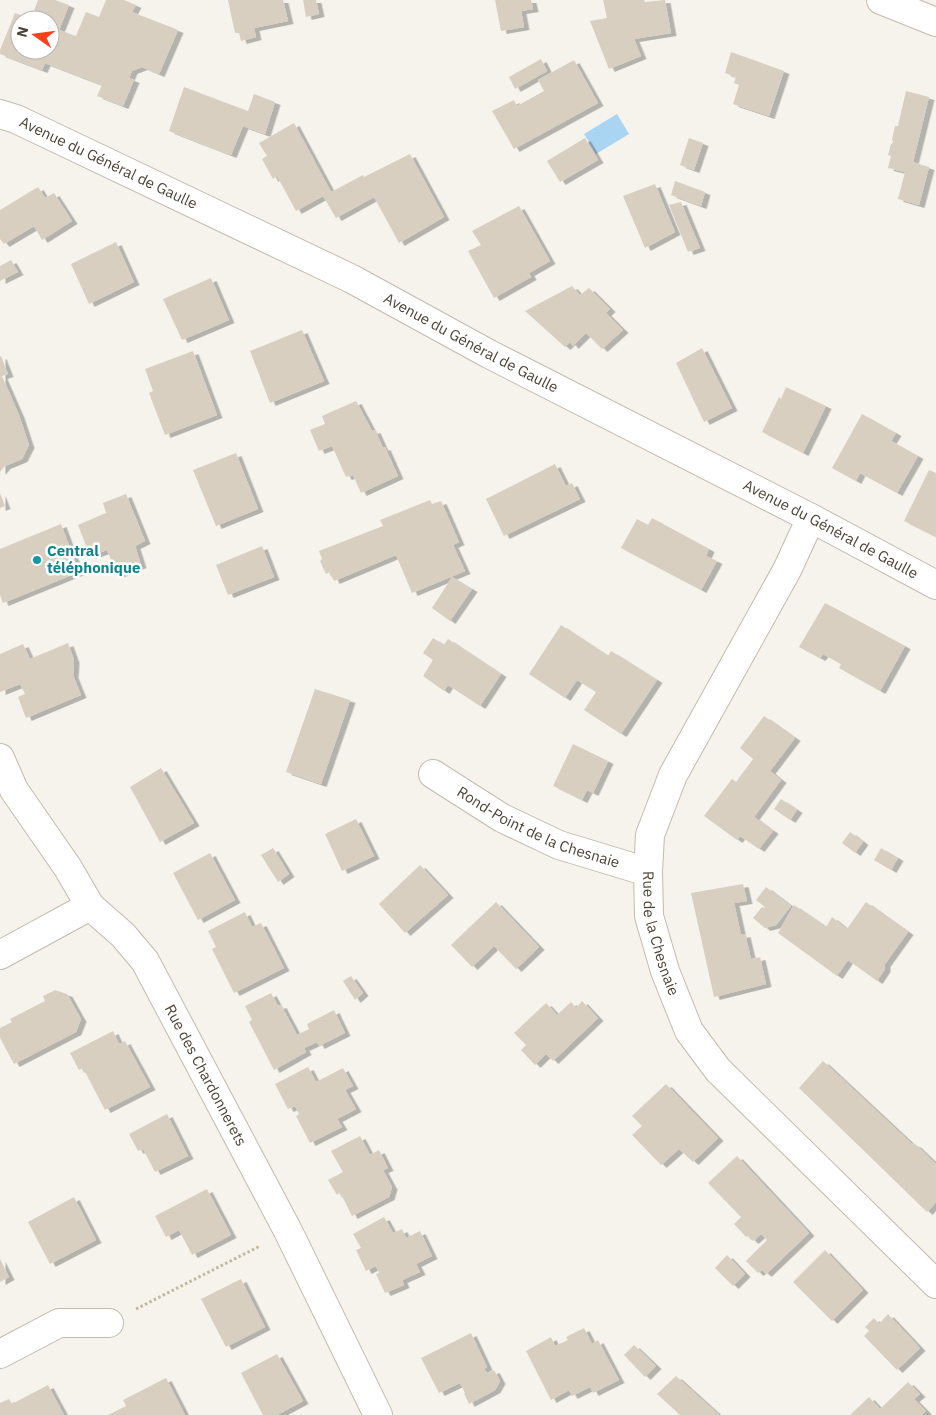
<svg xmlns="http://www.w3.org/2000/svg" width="936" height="1415" font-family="'IBM Plex Sans',sans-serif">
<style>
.water{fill:#a9d4f2}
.building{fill:#d8cfc1;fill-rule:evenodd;filter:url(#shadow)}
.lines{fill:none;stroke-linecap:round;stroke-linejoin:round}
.minor-casing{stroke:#c2bbae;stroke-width:30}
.tertiary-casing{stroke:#c2bbae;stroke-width:30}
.path{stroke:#c4b79f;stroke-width:3;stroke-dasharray:2.5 2.5;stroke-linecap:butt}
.minor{stroke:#fff;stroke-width:28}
.tertiary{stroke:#fff;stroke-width:28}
.culture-dot{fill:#0f9aa8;stroke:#fff;stroke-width:2}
.labels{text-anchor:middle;stroke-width:5;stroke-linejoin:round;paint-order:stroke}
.street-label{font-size:15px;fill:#4b4439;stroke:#fff}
.culture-label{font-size:15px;font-weight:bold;fill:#0d838f;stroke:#fff;text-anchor:start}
</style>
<defs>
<filter id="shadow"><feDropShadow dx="5.5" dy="3" stdDeviation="0" flood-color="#0004"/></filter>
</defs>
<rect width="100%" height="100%" fill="#f6f3ec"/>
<!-- water -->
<polygon class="water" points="617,114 629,134 596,154 584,134"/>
<!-- building -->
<g class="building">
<path d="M38 0H55L69 5 59 30 76 36 86 12 99 17 106 0H124L136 5 132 12 178 30 159 74 142 67 132 71 129 78 134 80 123 106 97 96 102 85 45 63 42 70 0 54V50L15 13 31 19ZM20 20H50V50H20Z"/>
<polygon points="228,0 283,0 288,21 254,28 256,37 241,41 239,33 235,33"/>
<polygon points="303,0 316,0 319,14 306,17"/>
<polygon points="495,0 531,0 533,9 521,11 524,27 501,31"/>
<polygon points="603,0 644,0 645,2 665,0 671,33 634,39 641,56 609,69 590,21 607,18"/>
<polygon points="731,52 784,71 769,116 733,104 739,85 734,83 736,77 725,73"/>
<polygon points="541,59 547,71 515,89 509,77"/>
<polygon points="574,60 598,103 514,149 492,111 514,100 517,106 544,91 538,80"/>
<polygon points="184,87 248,111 254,94 275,102 265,134 243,126 231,155 169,131"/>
<polygon points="906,91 929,97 913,162 929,167 919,205 898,199 905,172 888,168 891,156 888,155 891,144 892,144 893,141 892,140 895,126 898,126"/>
<polygon points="294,123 331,192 363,175 364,177 410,154 444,217 399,243 374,197 336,218 323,196 296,211 277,176 273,179 262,159 267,156 259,143"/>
<polygon points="585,138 598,160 560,182 547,161"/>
<polygon points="689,138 703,143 694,170 680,165"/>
<polygon points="675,181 705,192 701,206 671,195"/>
<polygon points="655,184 675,232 645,248 623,196"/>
<polygon points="38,187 45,198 54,193 72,221 42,240 34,226 4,244 0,239 0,210"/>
<polygon points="681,202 700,248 688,252 669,205"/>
<polygon points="519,206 550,261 529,273 531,277 494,298 468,251 481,245 472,231"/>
<polygon points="116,242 134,282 89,304 71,264"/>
<polygon points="11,260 18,272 0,281 0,266"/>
<polygon points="211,278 229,320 182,340 163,299"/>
<polygon points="572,286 580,295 589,288 610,309 606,313 623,330 602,349 586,333 573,346 570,342 565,347 525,311"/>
<polygon points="302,330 324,381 270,403 250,351"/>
<polygon points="702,348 732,408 704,422 676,363"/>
<polygon points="193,351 217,415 165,435 149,393 153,391 145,369"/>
<polygon points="1,356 8,374 2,376 19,415 29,445 22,459 5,466 0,472 0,357"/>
<polygon points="786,387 826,406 803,453 762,432 779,397 781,399"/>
<polygon points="356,401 372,431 375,430 383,448 385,447 398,476 361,493 353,475 346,477 332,446 319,451 310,430 325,424 322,416"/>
<polygon points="862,414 896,433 891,441 918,456 897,493 860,473 856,481 832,468"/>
<polygon points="236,453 258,509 216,526 193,470"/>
<polygon points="555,464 566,486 572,483 580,499 504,536 486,499"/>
<polygon points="929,470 936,473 936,537 904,521"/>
<polygon points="0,493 5,506 0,508"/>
<polygon points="126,494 145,541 135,546 141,565 117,575 107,550 90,556 78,525 106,513 103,503"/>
<polygon points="430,500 432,504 441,501 459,542 453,545 465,571 412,593 396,555 334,581 330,572 326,574 320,561 322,559 319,551 383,526 380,520"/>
<polygon points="652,518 709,549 706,556 717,561 701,590 621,548 637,519 648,525"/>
<polygon points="61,524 79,572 3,603 0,595 0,549"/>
<polygon points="262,546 274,577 228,595 216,565"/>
<polygon points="452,577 472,589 450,621 432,608"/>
<polygon points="825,603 905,646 880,691 839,668 841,664 823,654 820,658 799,647"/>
<polygon points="561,625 608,656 611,651 657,680 621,734 584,710 596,692 577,680 565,698 529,674"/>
<polygon points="433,638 444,645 448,639 501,674 480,706 448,685 444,691 423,676 433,660 423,653"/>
<polygon points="68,643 74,660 73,675 81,695 26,718 18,697 25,694 20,684 0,692 0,654 23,644 30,659"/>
<polygon points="315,689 350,700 321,784 286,772"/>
<polygon points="764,716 795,738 770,771 781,780 754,817 773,831 759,849 740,836 737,840 704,816 732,779 736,782 753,759 740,748"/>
<polygon points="573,744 608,761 593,793 587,790 582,800 553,786"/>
<polygon points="161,768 194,823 160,842 130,787"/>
<polygon points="781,799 797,810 790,820 774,809"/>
<polygon points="356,819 374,856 342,871 325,834"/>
<polygon points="850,832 863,842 855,853 842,843"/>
<polygon points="273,848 289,874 278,882 261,855"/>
<polygon points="881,848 898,858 891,870 874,860"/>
<polygon points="210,853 235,900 198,920 173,873"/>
<polygon points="420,865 448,895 405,933 379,904"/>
<polygon points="743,884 747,901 734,903 741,935 745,934 751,959 760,957 766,984 714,997 691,893"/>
<polygon points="766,887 791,906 776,925 765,928 753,918 762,907 764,908 765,907 756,900"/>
<polygon points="496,902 539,947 516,969 494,946 472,967 451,945"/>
<polygon points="866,902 908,932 885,964 885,969 877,981 848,960 837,976 778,933 794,905 826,927 832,917 847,929"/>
<polygon points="245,912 252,927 261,923 284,968 234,993 212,949 216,947 208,931"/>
<polygon points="351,976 363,993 355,1000 343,981"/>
<polygon points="55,990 67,994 81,1019 76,1032 14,1064 0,1038 0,1028 12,1022 10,1019 45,1001 43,996"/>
<polygon points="271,993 278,1006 281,1005 297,1035 309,1029 307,1024 334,1010 345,1033 319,1046 317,1042 304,1048 306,1052 274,1070 249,1022 252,1020 245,1006"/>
<polygon points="582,1001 598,1018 553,1061 546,1054 535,1065 521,1050 526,1045 514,1033 546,1003 557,1015 571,1002 576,1008"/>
<polygon points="113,1031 119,1044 125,1041 150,1087 105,1110 83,1068 79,1070 70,1053"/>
<polygon points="823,1061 911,1143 916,1145 936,1164 936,1202 927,1212 799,1088"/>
<polygon points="308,1067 316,1082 343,1068 353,1086 345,1090 356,1109 337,1119 342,1127 310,1143 296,1116 299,1114 295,1106 288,1109 275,1084"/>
<polygon points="666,1084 718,1138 693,1162 679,1149 661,1165 632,1135 642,1126 632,1116"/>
<polygon points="167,1114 188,1156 155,1172 143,1149 138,1151 129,1134"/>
<polygon points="360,1136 370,1155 379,1150 388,1168 383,1170 392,1187 389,1197 352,1216 340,1192 337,1195 328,1180 343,1172 331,1151"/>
<polygon points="737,1156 809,1233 766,1274 762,1270 758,1273 746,1261 767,1240 761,1234 753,1241 748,1236 746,1237 734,1224 741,1217 708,1183"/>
<polygon points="207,1189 231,1235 192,1255 179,1230 166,1237 155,1216"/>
<polygon points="74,1197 96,1240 50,1264 28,1222"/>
<polygon points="384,1217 393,1233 402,1229 406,1238 420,1231 432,1256 416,1264 420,1272 402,1280 404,1285 385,1293 376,1274 379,1273 376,1266 366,1271 356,1250 361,1248 353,1234"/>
<polygon points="825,1250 863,1290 832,1321 793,1282"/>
<polygon points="727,1255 745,1274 733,1286 715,1268"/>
<polygon points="0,1259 9,1277 0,1282"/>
<polygon points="241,1279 265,1327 226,1347 201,1299"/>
<polygon points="888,1314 920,1348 897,1370 864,1336 869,1331 865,1327 874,1318 879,1324"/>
<polygon points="584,1328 592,1344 598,1340 619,1380 593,1393 590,1387 572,1396 569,1390 551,1400 526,1351 551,1337 555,1346 568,1340 566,1337"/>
<polygon points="471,1333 487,1367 484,1369 487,1373 494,1370 500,1381 495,1390 469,1404 464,1393 465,1393 460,1383 439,1393 421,1358"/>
<polygon points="634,1345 656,1366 645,1377 624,1355"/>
<polygon points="277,1354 303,1401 277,1415 263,1415 241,1373"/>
<polygon points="676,1376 719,1415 680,1415 657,1394"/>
<polygon points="166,1378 185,1415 108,1415 126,1406 123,1400"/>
<polygon points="908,1382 920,1394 914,1399 926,1411 921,1415 850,1415 869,1397 880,1409"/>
<polygon points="48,1385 64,1415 0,1415 0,1403 9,1399 12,1404"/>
</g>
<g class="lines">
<defs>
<g id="minor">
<polyline points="881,0 936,22"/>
<path id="s1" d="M811 518 787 570 673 775 650 835 648 872 649 916 665 971 689 1031 718 1070 936 1284"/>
<path id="s2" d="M0 758 14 790 68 868 90 906 123 935 145 961 288 1231 378 1415"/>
<path id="s3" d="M433 774 502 818 559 845 648 872"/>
<polyline points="0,955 90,906"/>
<polyline points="0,1354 59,1323 109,1323"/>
</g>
<g id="tertiary">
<path id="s4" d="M0 114 16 119 352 279 489 354 811 518 936 585"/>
</g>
</defs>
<!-- minor casing -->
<use href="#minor" class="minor-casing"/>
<!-- tertiary casing -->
<use href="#tertiary" class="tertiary-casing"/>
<!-- path -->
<polyline class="path" points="136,1309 260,1246"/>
<!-- minor -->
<use href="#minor" class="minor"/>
<!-- tertiary -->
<use href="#tertiary" class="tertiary"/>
</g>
<!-- markers -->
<circle class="culture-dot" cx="37" cy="560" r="5"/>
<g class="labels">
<!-- street labels -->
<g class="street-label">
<text dy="5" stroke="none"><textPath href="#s4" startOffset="119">Avenue du Général de Gaulle</textPath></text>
<text dy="5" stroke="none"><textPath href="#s4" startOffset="524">Avenue du Général de Gaulle</textPath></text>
<text dy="5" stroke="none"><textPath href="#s4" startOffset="929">Avenue du Général de Gaulle</textPath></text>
<text dy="5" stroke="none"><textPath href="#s3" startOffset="119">Rond-Point de la Chesnaie</textPath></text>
<text dy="5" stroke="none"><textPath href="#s1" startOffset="456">Rue de la Chesnaie</textPath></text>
<text dy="5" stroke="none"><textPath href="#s2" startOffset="381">Rue des Chardonnerets</textPath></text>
</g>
<!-- culture labels -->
<g class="culture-label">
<text x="47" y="556">Central<tspan x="47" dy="17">téléphonique</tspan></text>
</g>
</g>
<!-- north arrow -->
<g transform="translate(35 35) rotate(284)"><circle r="24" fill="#ffffff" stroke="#b7b4b0"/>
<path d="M0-4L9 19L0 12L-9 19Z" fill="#fc3f1d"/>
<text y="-8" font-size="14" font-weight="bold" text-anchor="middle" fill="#4b4439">N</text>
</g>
</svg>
